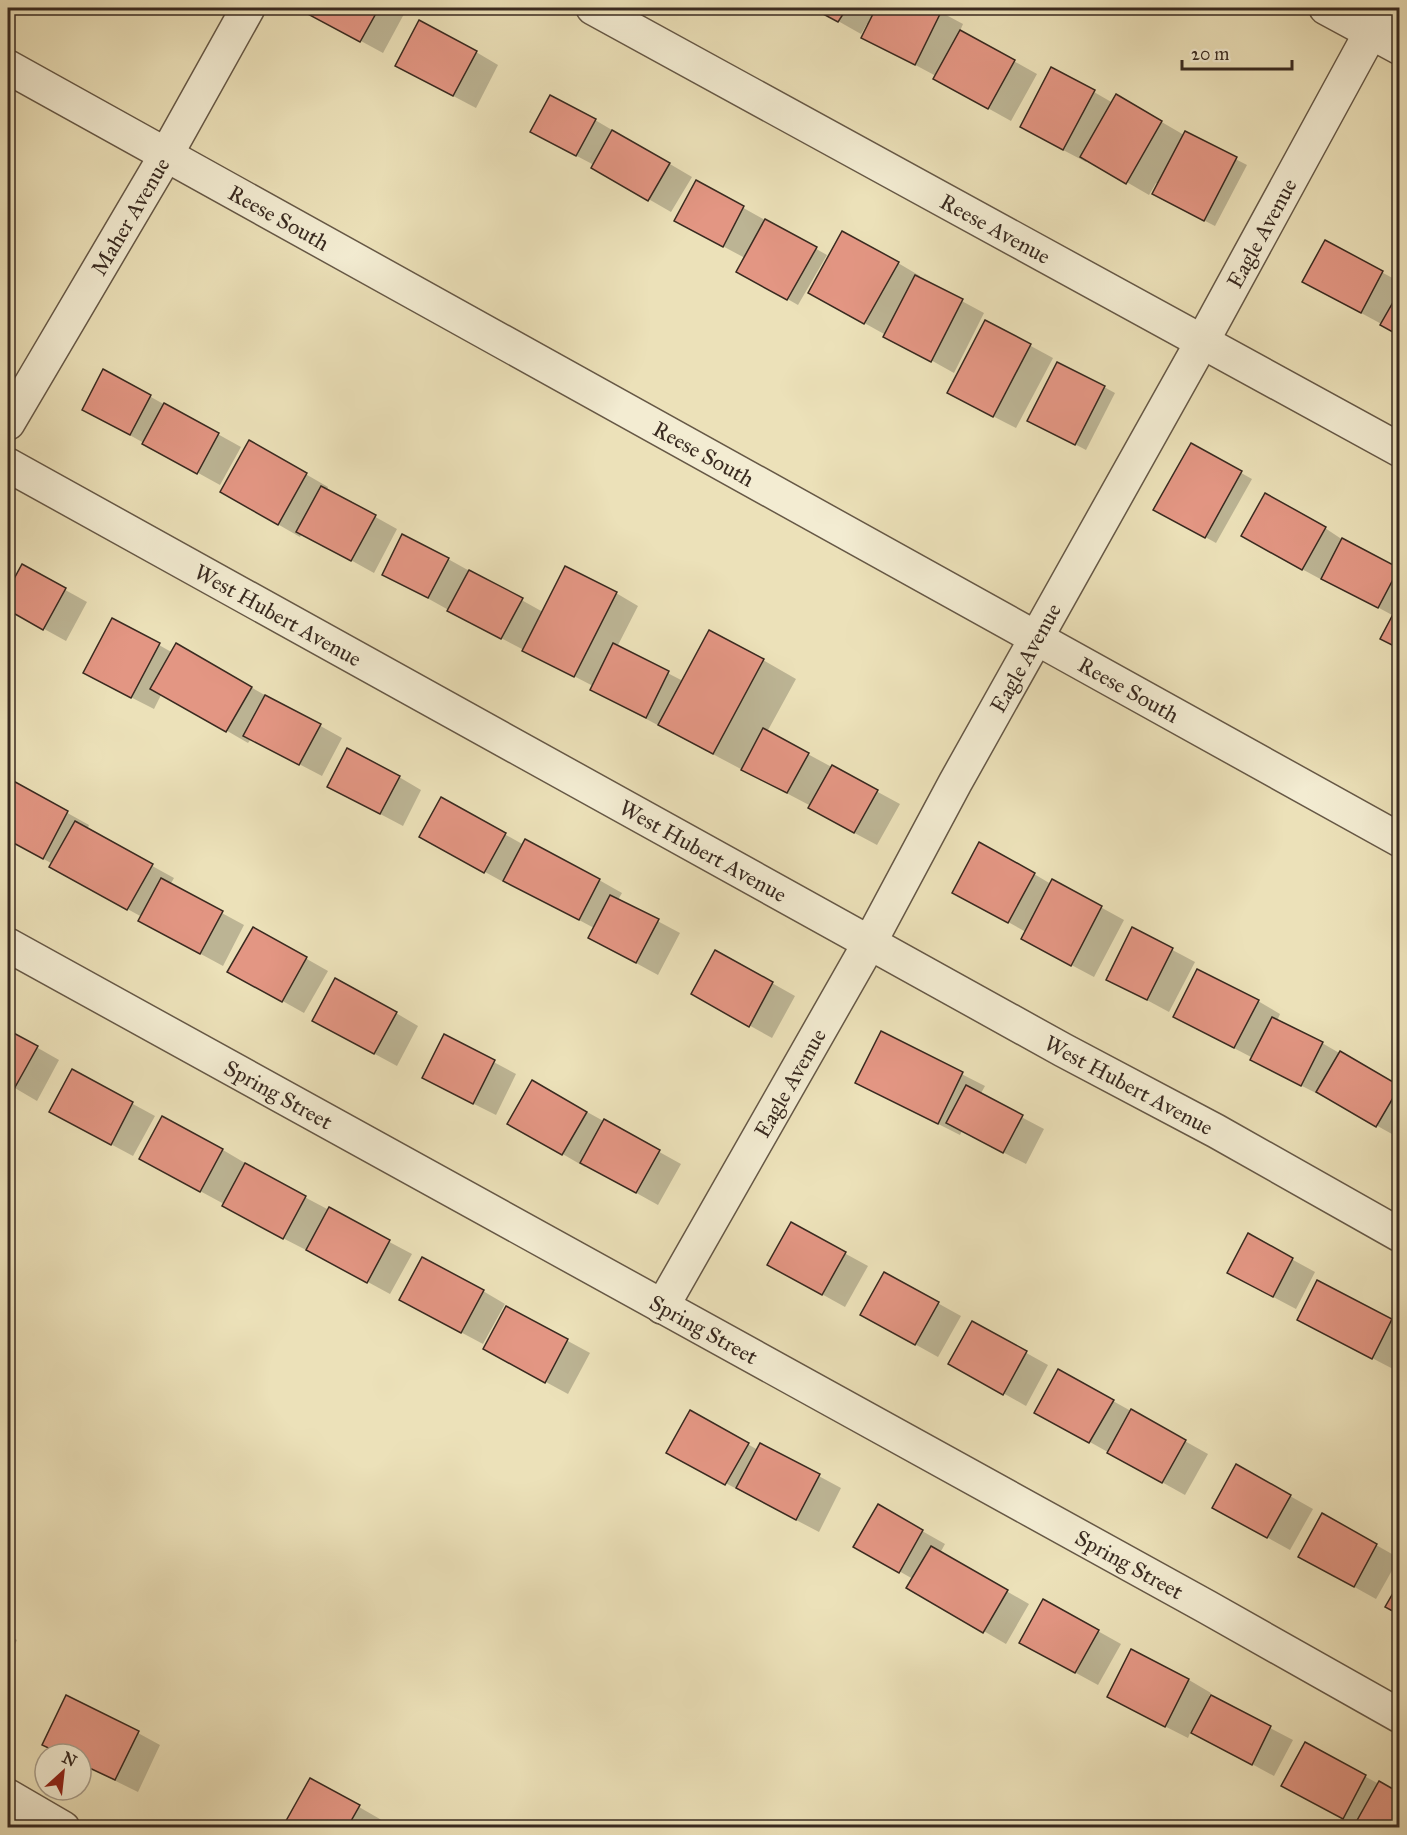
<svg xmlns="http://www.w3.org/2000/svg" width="1407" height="1835" font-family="'IM FELL Great Primer',serif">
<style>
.shadow{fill:#0003}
.building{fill:#e39683;stroke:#392a20;stroke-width:1.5}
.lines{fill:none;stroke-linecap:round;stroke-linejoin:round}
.minor-casing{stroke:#665846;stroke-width:36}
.minor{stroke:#f3ecd2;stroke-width:33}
.labels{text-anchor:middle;stroke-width:4.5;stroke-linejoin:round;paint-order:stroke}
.street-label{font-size:22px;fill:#392a20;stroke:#f3ecd2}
</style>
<rect width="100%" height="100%" fill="#ece1b9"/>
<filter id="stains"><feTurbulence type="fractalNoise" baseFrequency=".00333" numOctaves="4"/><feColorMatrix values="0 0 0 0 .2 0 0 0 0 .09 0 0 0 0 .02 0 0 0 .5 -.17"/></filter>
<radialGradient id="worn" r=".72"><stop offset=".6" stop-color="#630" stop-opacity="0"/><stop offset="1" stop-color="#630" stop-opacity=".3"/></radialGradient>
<!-- shadow -->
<g class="shadow">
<polygon points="305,8 393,8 404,14 383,53 304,10"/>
<polygon points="815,8 933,8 963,24 960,31 1037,74 1011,121 957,91 936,76 863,37 869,25 867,24 861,34"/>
<polygon points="476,52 498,65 476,108 419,78"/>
<polygon points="1094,92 1113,103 1117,96 1184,135 1185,133 1247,165 1215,226 1164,200 1158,184 1156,183 1149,195 1087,159 1086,162 1044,140"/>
<polygon points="595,120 692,177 671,212 593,167 594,165 554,144"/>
<polygon points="697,182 827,255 798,305 738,271 745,258 698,233"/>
<polygon points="1325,242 1400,282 1400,334 1326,294"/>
<polygon points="898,263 920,276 919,278 984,313 954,373 832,305"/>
<polygon points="8,317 12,319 8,327"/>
<polygon points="986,322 1053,358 1016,428 971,405"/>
<polygon points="104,371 241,447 220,485 106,422"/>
<polygon points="1104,387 1115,393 1086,450 1040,426"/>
<polygon points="250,442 328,487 327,490 397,529 374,573 302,533 300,537 222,492"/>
<polygon points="1191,445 1252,479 1216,543 1155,509"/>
<polygon points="1325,528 1346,542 1400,570 1400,649 1382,639 1394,616 1325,579 1324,581 1265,549"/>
<polygon points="448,559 543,612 616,593 638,606 617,647 683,681 763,660 796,679 767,732 900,804 877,845 832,821 811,806 614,702 593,686 472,623 384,574"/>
<polygon points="22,566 87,602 66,641 8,609 8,593"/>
<polygon points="159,645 173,653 177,646 342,738 322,776 251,739 248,743 162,693 154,709 107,685"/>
<polygon points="399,777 421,790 403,826 329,787"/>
<polygon points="8,780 89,825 87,830 174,878 170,885 244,925 223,966 162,933 142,917 73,879 53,864 8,840"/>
<polygon points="442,799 524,845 526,841 599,880 622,893 618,900 680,933 658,975 612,950 594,928 508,882 507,884 443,849"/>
<polygon points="1034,874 1051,884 1053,881 1124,920 1094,977 1045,951 1026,932 974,903"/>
<polygon points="254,929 328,971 304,1013 229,971"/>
<polygon points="1133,929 1195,962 1169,1012 1108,979"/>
<polygon points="716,952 795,996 772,1038 693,994"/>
<polygon points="1258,1001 1280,1014 1277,1021 1322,1043 1400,1088 1399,1138 1324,1096 1324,1097 1274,1072 1252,1060 1253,1058 1197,1029"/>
<polygon points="396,1013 418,1026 397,1066 336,1033"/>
<polygon points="8,1031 59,1060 37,1101 8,1084"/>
<polygon points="881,1033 985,1086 980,1095 1044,1129 1026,1164 962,1131 960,1135 857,1083"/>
<polygon points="445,1036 516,1074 496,1115 446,1090"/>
<polygon points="72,1071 155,1116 133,1156 73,1124"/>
<polygon points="533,1082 681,1164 658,1205 586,1165 585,1167 509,1123"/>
<polygon points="162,1118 223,1150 245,1163 244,1165 412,1254 390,1294 307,1249 306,1250 246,1219 224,1204 163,1171"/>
<polygon points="791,1224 868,1266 845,1307 791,1277"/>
<polygon points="1248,1235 1315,1272 1296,1309 1251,1285"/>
<polygon points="885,1274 961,1316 938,1357 884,1327"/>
<polygon points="1318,1282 1400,1324 1400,1360 1395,1370 1299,1320"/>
<polygon points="483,1291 505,1304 483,1344 423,1312"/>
<polygon points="507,1308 590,1353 568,1394 507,1361"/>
<polygon points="972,1323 1048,1365 1026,1406 950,1363"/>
<polygon points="1113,1401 1208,1454 1185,1495 1036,1412"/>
<polygon points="691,1412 758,1450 761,1445 841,1488 819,1532 691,1465"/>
<polygon points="1237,1466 1313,1509 1290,1550 1236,1520"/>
<polygon points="878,1506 945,1544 940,1553 1029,1604 1006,1644 908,1587 913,1579 855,1546"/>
<polygon points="1323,1515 1399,1558 1376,1599 1322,1569"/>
<polygon points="1044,1601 1121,1644 1098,1685 1043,1655"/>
<polygon points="8,1635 17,1640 8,1659"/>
<polygon points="1132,1651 1189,1680 1211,1693 1209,1696 1293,1740 1274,1776 1191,1731 1188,1738 1131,1709"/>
<polygon points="138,1733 160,1745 138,1792 81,1764 81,1754 61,1754"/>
<polygon points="1305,1744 1379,1784 1400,1828 1359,1828 1305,1798"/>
<polygon points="359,1807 392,1826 391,1828 284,1828"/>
</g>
<!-- building -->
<g class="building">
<polygon points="303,8 379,8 360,42 302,11"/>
<polygon points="812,8 847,8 838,22"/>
<polygon points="876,8 936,8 942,10 915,65 861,38"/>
<polygon points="419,20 477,51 453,96 395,66"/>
<polygon points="960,30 1015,60 988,109 933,79"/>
<polygon points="1051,67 1095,90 1063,150 1020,127"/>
<polygon points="1116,94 1162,121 1126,184 1080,157"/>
<polygon points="550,95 596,119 576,156 530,132"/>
<polygon points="612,130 670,163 648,201 591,168"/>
<polygon points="1185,131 1237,157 1204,221 1152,194"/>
<polygon points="696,180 744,206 723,247 674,221"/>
<polygon points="765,219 817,247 787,300 736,272"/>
<polygon points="842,231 899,262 864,324 808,293"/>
<polygon points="1325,240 1383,271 1361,313 1302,282"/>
<polygon points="915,275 963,299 931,362 883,337"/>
<polygon points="1400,290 1400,336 1380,325"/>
<polygon points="985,320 1031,344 993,417 947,393"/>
<polygon points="1057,362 1105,386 1075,445 1027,421"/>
<polygon points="103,369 151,395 130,435 82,410"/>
<polygon points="164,403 219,433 197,474 142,444"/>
<polygon points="249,440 307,473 278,525 220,492"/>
<polygon points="1191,443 1242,471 1205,538 1153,510"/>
<polygon points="321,486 376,515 351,561 296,532"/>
<polygon points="1265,493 1326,527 1302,570 1241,536"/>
<polygon points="402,534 449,558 428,598 382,575"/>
<polygon points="1342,538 1399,568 1378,608 1321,579"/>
<polygon points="22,564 66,588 43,630 8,610 8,590"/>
<polygon points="565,566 617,592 574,677 522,651"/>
<polygon points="469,570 523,598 501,639 447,611"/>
<polygon points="1400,601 1400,649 1380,639"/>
<polygon points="112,618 160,643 131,698 83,673"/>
<polygon points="709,630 764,659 713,754 658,725"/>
<polygon points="176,643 252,687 226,732 150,689"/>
<polygon points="613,643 669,671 646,718 590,690"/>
<polygon points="265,695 321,724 299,765 243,736"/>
<polygon points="763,728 809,753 787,793 741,770"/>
<polygon points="347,748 400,776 380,814 327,787"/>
<polygon points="832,765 878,790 854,833 808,808"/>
<polygon points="8,778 68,811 43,859 8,840"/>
<polygon points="441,797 506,833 484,873 419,837"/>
<polygon points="75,821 153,864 127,910 49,867"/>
<polygon points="525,839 600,879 579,920 503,881"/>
<polygon points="979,842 1035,873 1008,923 952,893"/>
<polygon points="161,878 223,911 200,954 138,921"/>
<polygon points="1052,879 1102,906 1071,966 1021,939"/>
<polygon points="610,895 659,919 636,963 588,938"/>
<polygon points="253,927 307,957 282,1002 227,972"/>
<polygon points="1132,927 1173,948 1147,1000 1106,980"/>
<polygon points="715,950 773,982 749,1027 691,994"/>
<polygon points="1197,969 1259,1000 1234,1048 1173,1017"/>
<polygon points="335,978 397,1012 374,1054 312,1021"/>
<polygon points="1272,1017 1323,1042 1301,1086 1250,1060"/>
<polygon points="8,1030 38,1046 14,1089 8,1085"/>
<polygon points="881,1031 963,1072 938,1124 855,1083"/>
<polygon points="444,1034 495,1060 473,1104 422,1078"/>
<polygon points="1340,1051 1400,1086 1376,1127 1316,1092"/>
<polygon points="72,1069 133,1102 111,1145 49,1112"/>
<polygon points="532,1080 587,1112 562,1155 507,1124"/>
<polygon points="966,1085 1023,1115 1003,1153 946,1123"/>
<polygon points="162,1116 223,1149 200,1192 139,1159"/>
<polygon points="604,1119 660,1150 636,1193 580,1163"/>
<polygon points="245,1163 306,1196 283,1239 222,1206"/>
<polygon points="329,1207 390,1240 367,1283 306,1250"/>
<polygon points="791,1222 846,1252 822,1295 767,1265"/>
<polygon points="1248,1233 1293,1258 1273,1297 1227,1273"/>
<polygon points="422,1257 484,1290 461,1333 399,1300"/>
<polygon points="884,1272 939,1302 915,1345 860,1315"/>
<polygon points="1317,1280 1392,1319 1372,1359 1297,1320"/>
<polygon points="506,1306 568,1339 545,1383 483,1349"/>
<polygon points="972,1321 1027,1351 1003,1395 948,1364"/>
<polygon points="1058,1369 1114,1400 1089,1443 1034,1413"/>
<polygon points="1131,1409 1186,1440 1162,1483 1107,1453"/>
<polygon points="690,1410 749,1443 725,1485 666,1453"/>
<polygon points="760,1443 820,1474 796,1520 736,1488"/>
<polygon points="1236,1464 1291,1495 1267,1538 1212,1508"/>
<polygon points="878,1504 923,1530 899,1573 853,1547"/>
<polygon points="1322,1513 1377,1544 1354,1587 1298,1557"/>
<polygon points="931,1546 1008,1590 983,1633 906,1588"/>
<polygon points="1400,1581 1400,1615 1385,1607"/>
<polygon points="1043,1599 1099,1630 1075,1673 1019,1643"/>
<polygon points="1131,1649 1189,1679 1165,1727 1107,1697"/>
<polygon points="66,1695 139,1731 115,1780 81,1764 81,1754 61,1754 42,1745"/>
<polygon points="1211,1695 1271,1726 1252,1765 1191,1733"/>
<polygon points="1305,1742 1366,1775 1343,1819 1281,1786"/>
<polygon points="310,1778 360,1805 347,1828 282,1828"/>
<polygon points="1379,1781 1400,1793 1400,1828 1362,1828 1355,1824"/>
</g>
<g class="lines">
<defs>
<g id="minor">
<path id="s1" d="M593 8 1400 450"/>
<polyline points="1326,8 1400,48"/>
<path id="s2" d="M8 67 1400 840"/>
<path id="s3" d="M8 423 166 155 248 8"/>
<path id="s4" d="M8 465 1063 1050 1216 1131 1400 1235"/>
<path id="s5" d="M8 945 1207 1607 1400 1716"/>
<path id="s6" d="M662 1307 870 942 955 783 1202 342 1371 32 1387 8"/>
<polyline points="8,1796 63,1828"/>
</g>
</defs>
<!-- minor casing -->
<use href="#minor" class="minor-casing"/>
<!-- minor -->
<use href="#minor" class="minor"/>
</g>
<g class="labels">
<!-- street labels -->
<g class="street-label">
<text dy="8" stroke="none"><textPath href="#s3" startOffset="240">Maher Avenue</textPath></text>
<text dy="8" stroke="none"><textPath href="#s2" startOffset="310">Reese South</textPath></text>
<text dy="8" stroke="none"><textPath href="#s1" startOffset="459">Reese Avenue</textPath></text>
<text dy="8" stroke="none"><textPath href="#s6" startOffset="1230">Eagle Avenue</textPath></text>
<text dy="8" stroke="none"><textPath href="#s2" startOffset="796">Reese South</textPath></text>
<text dy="8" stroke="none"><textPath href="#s4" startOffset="309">West Hubert Avenue</textPath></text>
<text dy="8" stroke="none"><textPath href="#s6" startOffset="744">Eagle Avenue</textPath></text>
<text dy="8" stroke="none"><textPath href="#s2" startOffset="1282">Reese South</textPath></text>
<text dy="8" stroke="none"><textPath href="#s4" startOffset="795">West Hubert Avenue</textPath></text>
<text dy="8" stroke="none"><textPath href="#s6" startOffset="258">Eagle Avenue</textPath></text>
<text dy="8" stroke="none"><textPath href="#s4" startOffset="1281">West Hubert Avenue</textPath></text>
<text dy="8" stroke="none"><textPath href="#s5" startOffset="309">Spring Street</textPath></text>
<text dy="8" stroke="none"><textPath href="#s5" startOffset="795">Spring Street</textPath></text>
<text dy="8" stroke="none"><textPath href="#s5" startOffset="1281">Spring Street</textPath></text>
</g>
</g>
<!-- margin -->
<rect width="1407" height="1835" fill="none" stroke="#ece1b9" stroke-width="30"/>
<rect x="9" y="9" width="1389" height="1817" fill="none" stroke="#392a20" stroke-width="3"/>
<rect x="15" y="15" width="1377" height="1805" fill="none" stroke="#392a20" stroke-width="1.5"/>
<!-- north arrow -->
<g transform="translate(63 1772) rotate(27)"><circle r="28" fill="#f3ecd2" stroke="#a99e8b" stroke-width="1.5"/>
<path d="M0-4.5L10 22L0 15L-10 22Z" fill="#8f2418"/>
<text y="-9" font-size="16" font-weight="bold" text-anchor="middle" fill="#392a20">N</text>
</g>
<!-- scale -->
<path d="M1182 60v9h110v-9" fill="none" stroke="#392a20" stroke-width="3"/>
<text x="1191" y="60" font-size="18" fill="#392a20" stroke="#f3ecd2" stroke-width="4.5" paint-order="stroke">20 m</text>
<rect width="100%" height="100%" filter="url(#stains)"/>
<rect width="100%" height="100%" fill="url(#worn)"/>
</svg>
